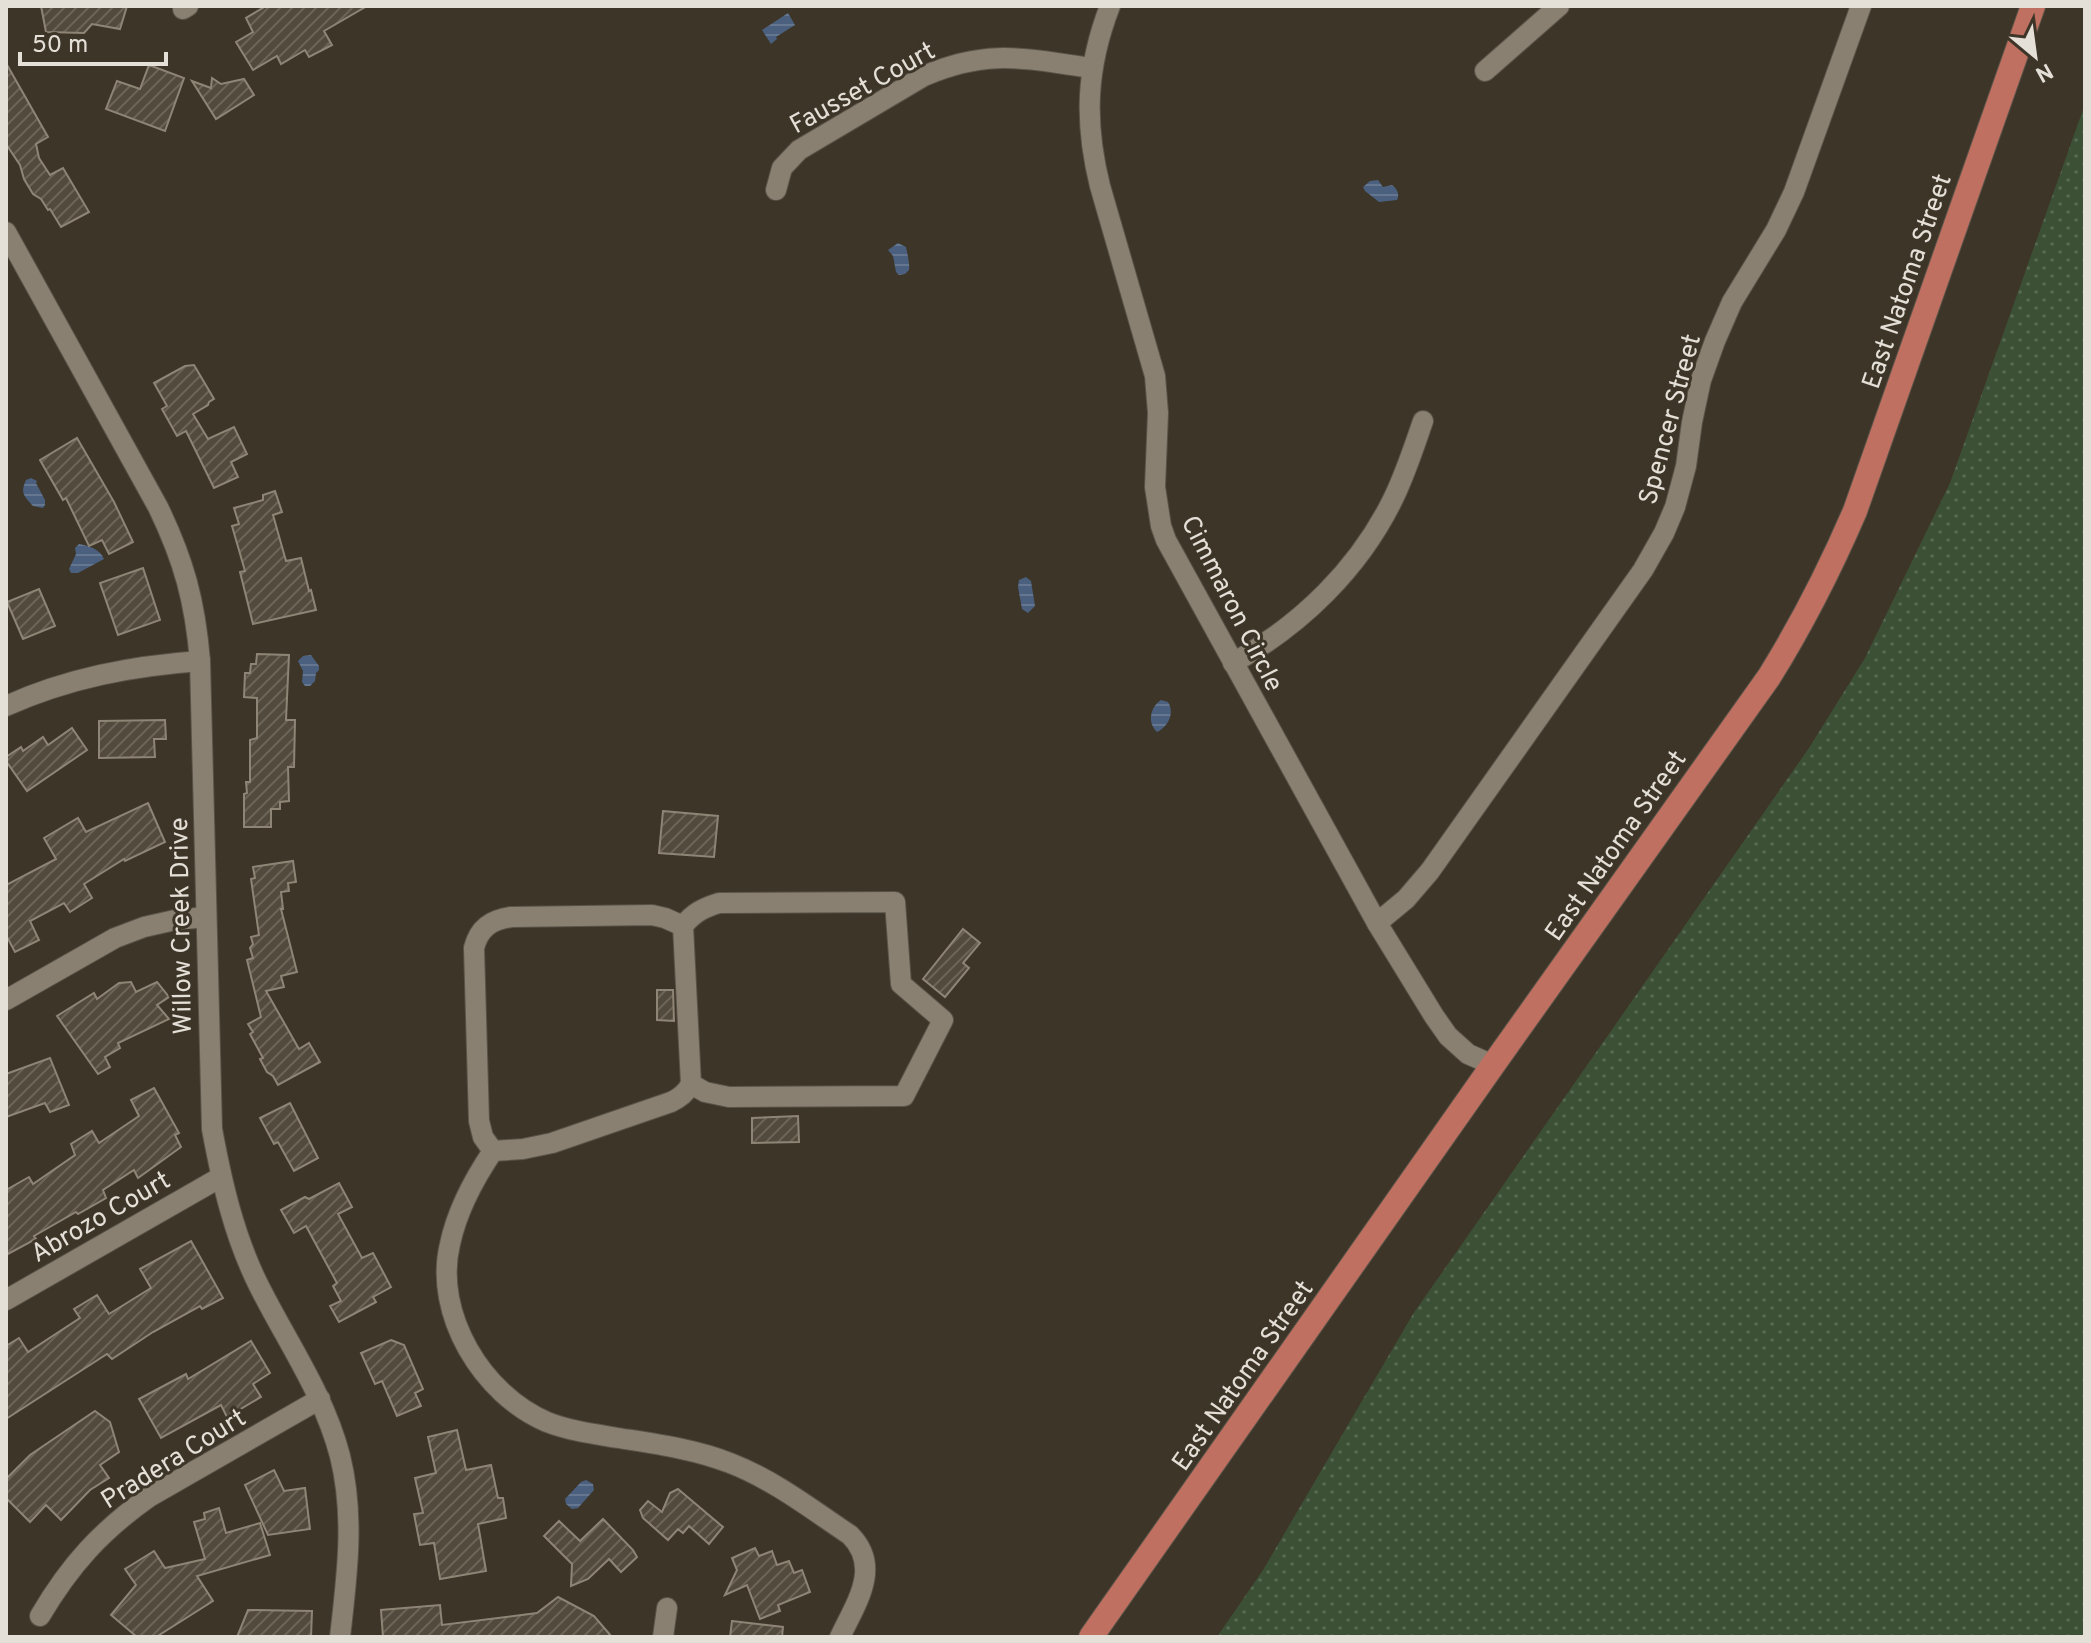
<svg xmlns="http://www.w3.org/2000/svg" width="2091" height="1643" font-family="Overpass,sans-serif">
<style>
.green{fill:url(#green-dots)}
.water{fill:url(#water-rules)}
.building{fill:url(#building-hatch);stroke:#8e8576;stroke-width:2}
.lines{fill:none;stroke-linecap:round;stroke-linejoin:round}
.minor-casing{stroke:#5a5348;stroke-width:22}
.major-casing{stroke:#5a5348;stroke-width:26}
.minor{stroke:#898071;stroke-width:20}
.major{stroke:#bf7060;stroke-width:24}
.labels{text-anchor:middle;stroke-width:6;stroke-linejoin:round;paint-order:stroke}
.street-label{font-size:26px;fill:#e4dfd7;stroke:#3d3528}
</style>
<defs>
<pattern id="green-dots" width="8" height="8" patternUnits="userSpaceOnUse" patternTransform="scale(2)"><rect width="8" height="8" fill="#3b5035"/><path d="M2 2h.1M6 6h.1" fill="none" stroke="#576952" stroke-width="1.8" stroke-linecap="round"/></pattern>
<pattern id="water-rules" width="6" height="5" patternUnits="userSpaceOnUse" patternTransform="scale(2)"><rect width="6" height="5" fill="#4a607e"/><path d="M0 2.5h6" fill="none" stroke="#647690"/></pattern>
<pattern id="building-hatch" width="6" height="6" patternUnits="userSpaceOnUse" patternTransform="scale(2)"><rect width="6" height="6" fill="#524a3c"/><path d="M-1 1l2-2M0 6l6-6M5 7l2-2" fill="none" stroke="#6b6457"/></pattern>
</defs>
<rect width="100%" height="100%" fill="#3d3528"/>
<!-- green -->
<polygon class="green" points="2085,104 2085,1637 1217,1637 1263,1570 1413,1314 1809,748 1865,658 1950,483"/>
<!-- water -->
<g class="water">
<polygon points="788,13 795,25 776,37 777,39 771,44 762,30"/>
<path d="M1378 180 1383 187 1392 185C1397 188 1400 195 1397 200L1379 202 1365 191 1363 187 1370 181Z"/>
<path d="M898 243 906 247C907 252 910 264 909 270L905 274 899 275 896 272 893 256 888 250Z"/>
<path d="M31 478 37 481 36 483 45 500V505L43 508 33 506C24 496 20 493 26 480Z"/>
<path d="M79 544C89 546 100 549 104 559L78 573H71L69 569 76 554 75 548Z"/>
<polygon points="1026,577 1031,581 1035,606 1028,613 1022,609 1018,587 1019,580"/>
<polygon points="311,655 319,666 319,670 316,673 315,681 310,686 305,686 302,682 303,671 298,661 303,656"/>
<path d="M1161 700 1168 702C1175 713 1168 727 1157 732 1147 723 1150 707 1161 700Z"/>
<polygon points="586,1480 593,1484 594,1490 578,1508 572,1509 566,1504 565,1499 581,1482"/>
</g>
<!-- building -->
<g class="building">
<polygon points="41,6 127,6 120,29 92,24 84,33 46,32"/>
<polygon points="266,6 367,6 324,31 332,45 309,57 305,50 281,64 277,56 253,70 236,42 253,32 246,18"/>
<polygon points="6,63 48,137 36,144 39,158 50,175 63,168 89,212 61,227 50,209 48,210 41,199 33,194 24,179 20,165 6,144"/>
<polygon points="149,65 184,78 165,131 106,109 117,81 140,89"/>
<polygon points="212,78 221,84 244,79 254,95 216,119 192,81 211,88"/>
<polygon points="194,365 214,399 209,402 208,405 193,414 208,439 234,427 247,454 231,462 238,477 214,488 186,431 177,436 162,409 167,406 154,383 185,366"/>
<polygon points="77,438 114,502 133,542 109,554 102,540 89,546 66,498 63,500 40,460"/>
<polygon points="275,491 282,512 273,515 286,561 301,558 309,591 311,590 316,610 253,624 240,572 245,571 232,526 239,524 234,508 263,500 263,495"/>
<polygon points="143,568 160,620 118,635 100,583"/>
<polygon points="39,589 55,626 23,639 7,602"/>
<polygon points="257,654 289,655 286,720 295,720 294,767 288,767 289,801 280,802 280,809 271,809 271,827 244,827 244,794 247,793 246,782 250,782 250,740 257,738 257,698 244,697 245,673 250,673 251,664 256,664"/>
<polygon points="165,720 166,739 154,739 155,757 99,758 99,721"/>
<polygon points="72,728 87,750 27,791 6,761 6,757 21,747 23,751 43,737 48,745"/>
<polygon points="148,803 165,842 125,861 124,859 84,884 92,898 70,912 64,903 30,921 39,940 15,952 6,935 6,885 56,859 44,838 78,818 86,832"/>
<polygon points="663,811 718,816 714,857 659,853"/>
<polygon points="293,861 296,882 288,883 289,891 281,892 283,909 281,909 297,972 281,976 284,987 266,991 299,1049 309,1043 320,1062 278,1085 273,1076 267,1072 260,1059 263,1058 250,1034 253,1032 248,1024 261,1017 247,960 253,958 250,948 253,944 251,937 259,935 251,879 255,878 253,867"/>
<polygon points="963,929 980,943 963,963 969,968 945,997 923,979"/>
<polygon points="131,982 136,992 157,982 169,997 157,1005 169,1019 118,1043 120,1048 105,1057 110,1067 98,1074 57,1016 94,993 97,999 119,983"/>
<polygon points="657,990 673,990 674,1021 657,1020"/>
<polygon points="50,1058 69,1105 50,1112 45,1103 6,1117 6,1074"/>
<polygon points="154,1088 179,1133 175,1135 181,1147 138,1178 134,1170 103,1190 106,1198 78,1214 76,1212 34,1236 36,1239 6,1255 6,1190 29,1177 33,1184 75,1155 71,1144 92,1131 99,1143 139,1116 131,1100"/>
<polygon points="290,1103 318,1158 294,1171 278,1142 274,1144 260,1118"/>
<polygon points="798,1116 799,1142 752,1143 752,1118"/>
<polygon points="339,1183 352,1207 338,1214 362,1258 373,1253 391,1287 373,1297 376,1302 339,1322 330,1306 341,1301 333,1286 337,1283 306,1226 294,1233 281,1210 305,1197 309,1199"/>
<polygon points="191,1241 223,1298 202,1309 200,1306 153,1332 112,1359 107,1354 6,1419 6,1346 19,1338 28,1352 80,1318 74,1309 97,1295 109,1314 151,1288 140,1269"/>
<polygon points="391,1340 404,1345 423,1389 415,1393 421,1406 397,1416 382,1381 375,1384 361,1353"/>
<polygon points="251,1341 270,1373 253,1384 261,1397 227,1417 221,1405 161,1438 139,1399 186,1374 188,1379"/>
<polygon points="95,1411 110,1422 119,1452 100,1465 109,1478 90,1490 61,1520 46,1505 30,1522 6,1498 6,1479 30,1455"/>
<polygon points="457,1430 466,1470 491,1465 498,1498 503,1498 506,1518 478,1524 486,1571 440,1579 434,1543 420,1545 414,1514 423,1513 415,1478 436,1473 428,1437"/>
<polygon points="274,1470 284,1491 305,1488 310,1529 268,1535 245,1485"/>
<polygon points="678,1489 723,1527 709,1544 689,1526 683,1533 678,1529 668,1540 643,1518 640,1510 648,1501 662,1512 670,1493"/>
<polygon points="219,1508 226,1533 260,1523 270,1555 197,1576 213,1601 156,1637 137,1637 111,1615 136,1585 125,1569 154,1551 165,1568 205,1559 194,1522 205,1519 204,1513"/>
<polygon points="603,1519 633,1550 637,1557 621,1572 609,1559 588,1579 571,1586 572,1564 544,1536 559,1521 580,1541"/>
<polygon points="755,1548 759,1556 772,1551 777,1565 789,1561 794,1573 802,1570 810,1592 778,1605 780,1611 760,1619 747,1585 725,1595 737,1570 732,1558"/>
<polygon points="558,1597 594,1616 612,1637 383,1637 381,1610 440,1605 442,1625 537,1613"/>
<polygon points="248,1610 312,1611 311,1637 237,1637"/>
<polygon points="732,1621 783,1627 782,1637 730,1637"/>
</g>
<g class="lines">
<defs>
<g id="minor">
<path d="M1110 6C1086 68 1084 122 1100 186L1155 376 1158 413 1155 487 1161 526 1166 540 1377 923 1434 1016 1448 1036 1468 1054 1493 1065"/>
<polyline points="183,9 188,6"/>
<polyline points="1485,71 1559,6"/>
<path d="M776 190 782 168 799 150 924 76C989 48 1026 59 1092 68"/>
<path d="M6 232 158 507C184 561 195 601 200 661L212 1129C222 1183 234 1236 259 1286 287 1342 324 1394 340 1456 355 1516 347 1576 340 1637"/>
<path d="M1233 663C1301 625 1360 568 1394 497 1406 472 1414 447 1423 421"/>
<path d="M6 706C68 678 132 666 200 661"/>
<polyline points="1377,923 1406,899 1430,871 1643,570 1664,533 1675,507 1686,466 1692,422 1701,380 1715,341 1732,302 1776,230 1794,192 1861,6"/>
<polyline points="6,1000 115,938 144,927 175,920 206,917"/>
<path d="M691 1084 705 1092 729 1097 904 1096 943 1020 901 984 895 902 719 903C703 908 693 913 683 926L691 1084C686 1093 680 1098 671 1102L552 1143 523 1149 493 1151C474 1179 457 1211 450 1244 433 1314 483 1395 547 1422 570 1431 594 1434 618 1438 656 1444 694 1449 730 1463 774 1480 811 1509 850 1535 882 1567 856 1603 840 1637"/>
<path d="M493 1151 483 1137 479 1121 474 948C479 928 491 920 511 917L652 915 665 918 683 926"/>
<polyline points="6,1300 221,1177"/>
<path d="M40 1616C70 1565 101 1531 149 1497L320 1399"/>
<polyline points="663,1637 667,1608"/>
</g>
<path id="major" d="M1091 1637 1493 1065 1769 677C1802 624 1830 569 1855 511L2033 6"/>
</defs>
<!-- minor casing -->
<use href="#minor" class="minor-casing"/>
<!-- major casing -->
<use href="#major" class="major-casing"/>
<!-- minor -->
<use href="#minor" class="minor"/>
<!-- major -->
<use href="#major" class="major"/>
</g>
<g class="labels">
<!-- street labels -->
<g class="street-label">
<text transform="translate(862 87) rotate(-29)" y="9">Fausset Court</text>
<text transform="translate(1906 281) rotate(-71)" y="9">East Natoma Street</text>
<text transform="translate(1669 419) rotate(-75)" y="9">Spencer Street</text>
<text transform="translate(1233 603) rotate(63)" y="9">Cimmaron Circle</text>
<text transform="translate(1615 845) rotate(-55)" y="9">East Natoma Street</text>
<text transform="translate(180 926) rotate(-91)" y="9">Willow Creek Drive</text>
<text transform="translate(100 1216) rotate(-30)" y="9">Abrozo Court</text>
<text transform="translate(1242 1375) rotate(-55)" y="9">East Natoma Street</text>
<text transform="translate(173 1458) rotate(-32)" y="9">Pradera Court</text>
</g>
</g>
<!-- border -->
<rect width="2091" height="1643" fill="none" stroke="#e4dfd7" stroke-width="16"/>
<!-- north arrow -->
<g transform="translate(2035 56) rotate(151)" stroke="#3d3528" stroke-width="6" paint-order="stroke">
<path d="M0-6L14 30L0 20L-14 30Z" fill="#e4dfd7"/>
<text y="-12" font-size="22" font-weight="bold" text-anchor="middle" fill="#e4dfd7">N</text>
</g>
<!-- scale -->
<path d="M20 52v12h146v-12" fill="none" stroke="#e4dfd7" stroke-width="4"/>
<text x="32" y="52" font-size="24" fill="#e4dfd7" stroke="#3d3528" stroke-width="6" paint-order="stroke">50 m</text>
</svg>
